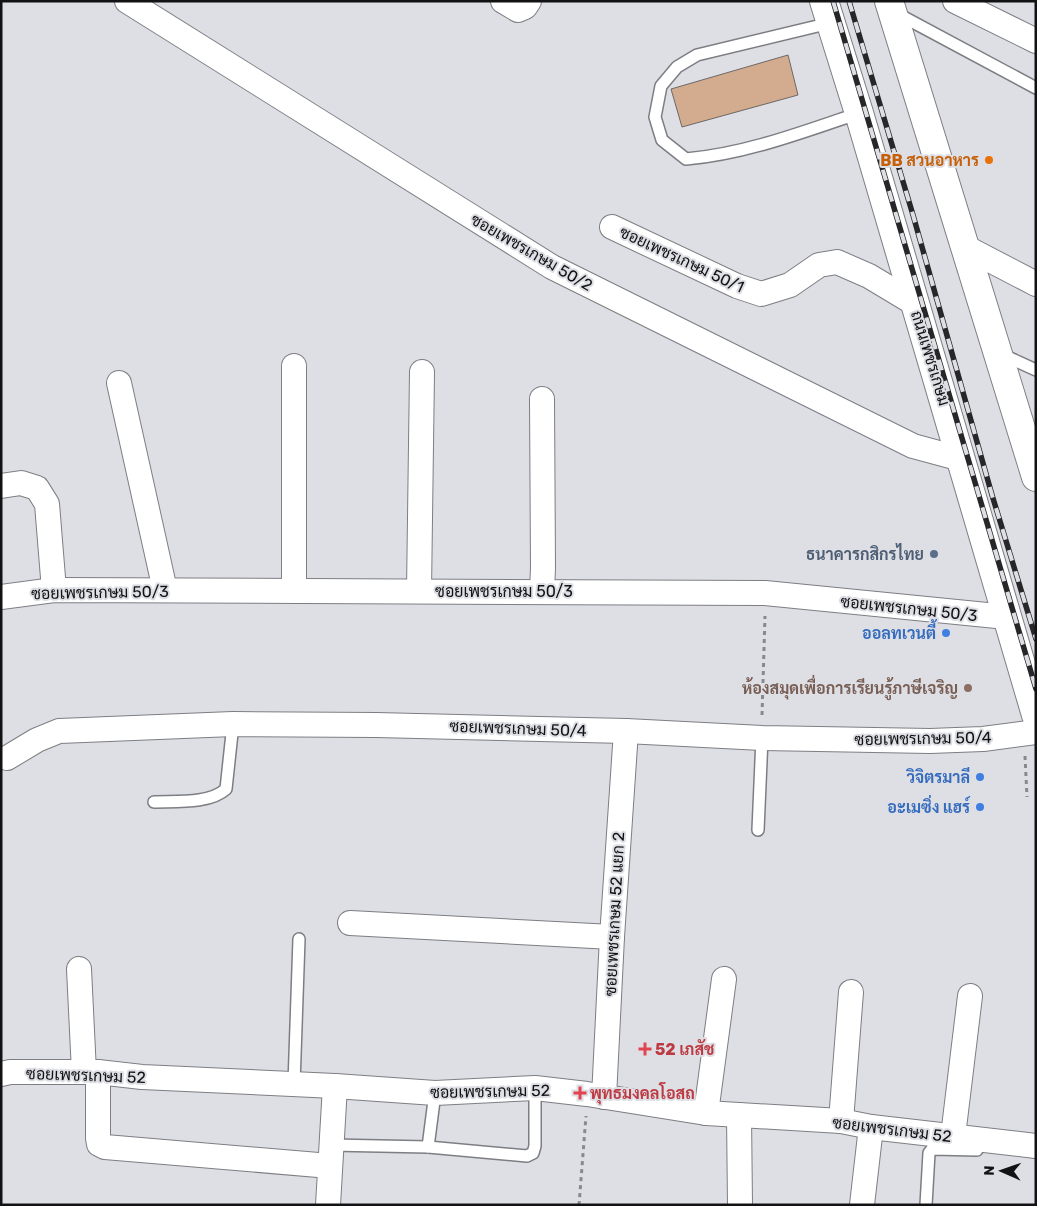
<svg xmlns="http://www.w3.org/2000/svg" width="1037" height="1206" font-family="Rubik,Sarabun,sans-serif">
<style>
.building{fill:#d3ab8f;stroke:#6d6865}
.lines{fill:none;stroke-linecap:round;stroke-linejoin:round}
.lane-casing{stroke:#7d7e83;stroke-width:14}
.street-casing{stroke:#7d7e83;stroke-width:26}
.primary-casing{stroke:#7d7e83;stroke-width:30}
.path{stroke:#88888d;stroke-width:3;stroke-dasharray:4 4;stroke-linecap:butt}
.lane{stroke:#fff;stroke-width:11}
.street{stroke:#fff;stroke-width:24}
.primary{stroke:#fff;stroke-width:28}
.rail-casing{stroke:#272729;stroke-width:5.5}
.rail{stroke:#dedfe5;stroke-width:4;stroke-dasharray:11;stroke-linecap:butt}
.food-dot{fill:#e8710a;stroke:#dedfe5;stroke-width:2}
.service-dot{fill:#5c6f8a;stroke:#dedfe5;stroke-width:2}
.shop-dot{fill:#3f7fe0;stroke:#dedfe5;stroke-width:2}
.education-dot{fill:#8d6e63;stroke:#dedfe5;stroke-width:2}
.health-dot{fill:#e0444e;stroke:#dedfe5;stroke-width:2}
.labels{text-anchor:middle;stroke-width:4;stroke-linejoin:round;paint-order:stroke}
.food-label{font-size:16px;font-weight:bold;fill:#c56008;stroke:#dedfe5;text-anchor:end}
.street-label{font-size:16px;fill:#121214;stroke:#dedfe5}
.service-label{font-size:16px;font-weight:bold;fill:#4e5e75;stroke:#dedfe5;text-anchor:end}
.shop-label{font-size:16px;font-weight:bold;fill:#366cbe;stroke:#dedfe5;text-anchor:end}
.education-label{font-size:16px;font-weight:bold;fill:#785e54;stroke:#dedfe5;text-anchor:end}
.health-label{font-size:16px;font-weight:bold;fill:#be3a42;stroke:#dedfe5;text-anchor:start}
</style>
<rect width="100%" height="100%" fill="#dedfe5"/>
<!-- building -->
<polygon class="building" points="788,55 798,95 682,127 671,89"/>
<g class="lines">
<defs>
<g id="lane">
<polyline points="896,13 1036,88"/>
<path d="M830 23 697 55 677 67 661 86 655 117 662 140 686 159C745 154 803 132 859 113"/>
<polyline points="1001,354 1036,370"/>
<path d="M154 802C175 801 210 804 226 789L233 724"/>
<polyline points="758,830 762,738"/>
<polyline points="294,1084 299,939"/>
<polyline points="331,1145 428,1147 527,1156 533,1153 535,1146 535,1088"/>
<polyline points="428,1147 435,1093"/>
<polyline points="926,1205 929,1153 932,1149 977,1150"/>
</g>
<g id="street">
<polyline points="127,1 552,267 913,446 961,459"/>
<polyline points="503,1 518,10 525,7 529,1"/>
<polyline points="955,1 1036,41"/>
<polyline points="612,227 737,286 761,294 790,285 819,265 837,262 869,276 914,303"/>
<polyline points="965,247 1036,284"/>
<polyline points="119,383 165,590"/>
<polyline points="542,399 543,568 542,591"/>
<polyline points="1,486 21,483 37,488 47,504 54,590"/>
<polyline points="294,591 294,366"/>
<polyline points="419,591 422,372"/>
<polyline points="1,597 54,590 765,593 1007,617"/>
<polyline points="7,758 37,740 59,731 233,724 376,725 626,731 762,738 930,741 983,739 1036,732"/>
<polyline points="350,923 612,937"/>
<polyline points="79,969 84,1072"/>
<polyline points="98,1072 98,1138 99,1144 105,1147 330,1166"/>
<polyline points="1,1074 10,1072 98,1072 142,1077 335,1086 435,1093 535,1088 587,1094 706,1113 841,1121 871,1127 1036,1146"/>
<polyline points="604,1097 612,937 626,731"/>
<polyline points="706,1113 724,979"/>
<polyline points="739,1115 740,1205"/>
<polyline points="841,1121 851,992"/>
<polyline points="953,1136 970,996"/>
<polyline points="328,1205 335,1086"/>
<polyline points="862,1205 871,1127"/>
</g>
<g id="primary">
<polyline points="824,1 859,113 1036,715"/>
<polyline points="889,1 1036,477"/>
</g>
</defs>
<!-- lane casing -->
<use href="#lane" class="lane-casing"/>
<!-- street casing -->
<use href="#street" class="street-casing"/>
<!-- primary casing -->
<use href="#primary" class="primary-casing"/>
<!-- path -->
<g class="path">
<polyline points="762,715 765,616"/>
<polyline points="1025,756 1027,797"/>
<polyline points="579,1205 586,1116"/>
</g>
<!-- lane -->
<use href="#lane" class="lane"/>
<!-- street -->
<use href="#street" class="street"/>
<!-- primary -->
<use href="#primary" class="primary"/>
<defs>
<g id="rail">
<polyline points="833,1 1036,689"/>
<polyline points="849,1 913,215 992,495 1036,639"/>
</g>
</defs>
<!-- rail casing -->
<use href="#rail" class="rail-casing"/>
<!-- rail -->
<use href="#rail" class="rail"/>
</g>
<!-- markers -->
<circle class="food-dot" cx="989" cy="160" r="5"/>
<circle class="service-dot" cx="934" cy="554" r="5"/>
<g class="shop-dot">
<circle cx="946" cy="633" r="5"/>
<circle cx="980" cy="777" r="5"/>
<circle cx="980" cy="807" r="5"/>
</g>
<circle class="education-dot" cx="968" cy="688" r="5"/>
<g class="health-dot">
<path d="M642.5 1041.5h5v5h5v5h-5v5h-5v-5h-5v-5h5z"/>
<path d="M577.5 1085.5h5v5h5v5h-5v5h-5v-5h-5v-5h5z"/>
</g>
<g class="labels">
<!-- food labels -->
<g class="food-label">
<text x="979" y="166">BB สวนอาหาร</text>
</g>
<!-- street labels -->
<g class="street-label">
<text transform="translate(532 252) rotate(30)" y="6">ซอยเพชรเกษม 50/2</text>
<text transform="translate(682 259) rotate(25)" y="6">ซอยเพชรเกษม 50/1</text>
<text transform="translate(931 358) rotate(73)" y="6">ถนนเพชรเกษม</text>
<text x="504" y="597">ซอยเพชรเกษม 50/3</text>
<text transform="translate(100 592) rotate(-1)" y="6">ซอยเพชรเกษม 50/3</text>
<text transform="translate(909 608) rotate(6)" y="6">ซอยเพชรเกษม 50/3</text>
<text transform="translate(518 728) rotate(2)" y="6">ซอยเพชรเกษม 50/4</text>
<text transform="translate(923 738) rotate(-1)" y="6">ซอยเพชรเกษม 50/4</text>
<text transform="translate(614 914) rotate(-87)" y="6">ซอยเพชรเกษม 52 แยก 2</text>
<text transform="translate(86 1075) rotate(2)" y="6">ซอยเพชรเกษม 52</text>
<text transform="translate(490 1091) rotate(-1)" y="6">ซอยเพชรเกษม 52</text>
<text transform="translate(892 1129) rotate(7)" y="6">ซอยเพชรเกษม 52</text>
</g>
<!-- service labels -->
<g class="service-label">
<text x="924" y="560">ธนาคารกสิกรไทย</text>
</g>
<!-- shop labels -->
<g class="shop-label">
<text x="936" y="639">ออลทเวนตี้</text>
<text x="970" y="783">วิจิตรมาลี</text>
<text x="970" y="813">อะเมซิ่ง แฮร์</text>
</g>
<!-- education labels -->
<g class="education-label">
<text x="958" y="694">ห้องสมุดเพื่อการเรียนรู้ภาษีเจริญ</text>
</g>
<!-- health labels -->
<g class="health-label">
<text x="655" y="1055">52 เภสัช</text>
<text x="590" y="1099">พุทธมงคลโอสถ</text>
</g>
</g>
<!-- border -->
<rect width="1037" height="1206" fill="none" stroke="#121214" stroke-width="5"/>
<!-- north arrow -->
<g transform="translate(1002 1171) rotate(272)" stroke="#dedfe5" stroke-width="4" paint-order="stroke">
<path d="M0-4L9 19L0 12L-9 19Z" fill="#121214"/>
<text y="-8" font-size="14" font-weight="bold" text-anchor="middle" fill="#121214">N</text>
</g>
</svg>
